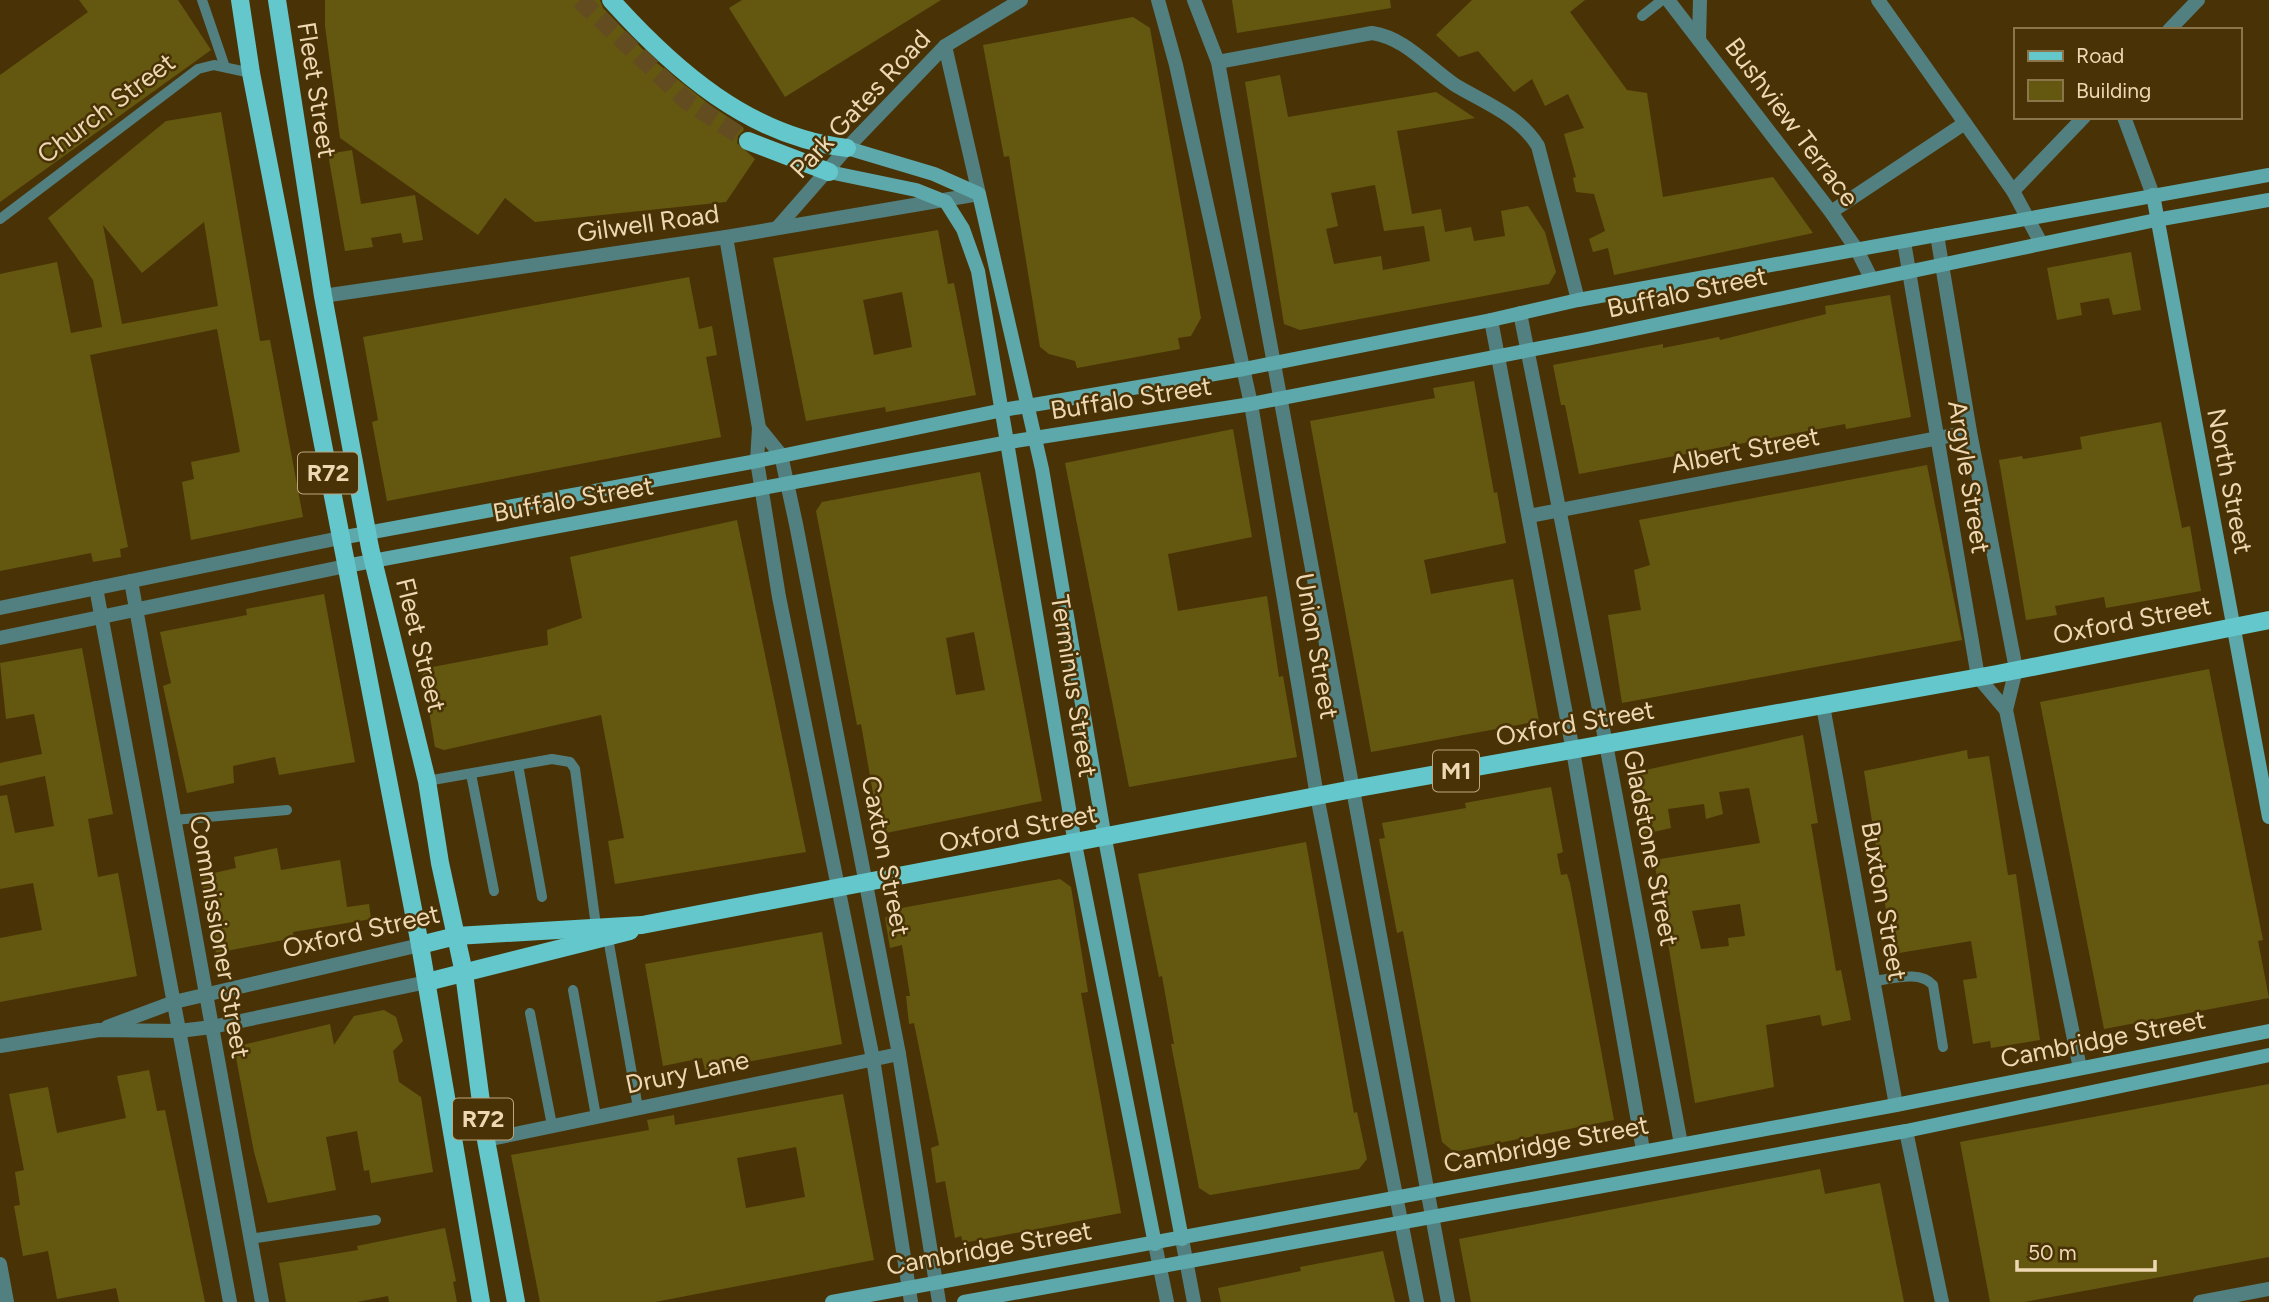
<svg xmlns="http://www.w3.org/2000/svg" width="2269" height="1302" font-family="Figtree,sans-serif">
<style>
.building{fill:#645811;fill-rule:evenodd}
.lines{fill:none;stroke-linecap:round;stroke-linejoin:round}
.primary-tunnel{stroke:#624c20;stroke-width:18;stroke-dasharray:18 9;stroke-linecap:butt}
.lane{stroke:#528081;stroke-width:10}
.street{stroke:#528081;stroke-width:14}
.secondary{stroke:#5da8ab;stroke-width:14}
.primary{stroke:#63c7cb;stroke-width:18}
.labels{text-anchor:middle;stroke-width:5;stroke-linejoin:round;paint-order:stroke}
.shield{fill:#493306;stroke:#bca67f;stroke-width:2}
.shield-label{font-size:24px;font-weight:bold;fill:#eed7b3}
.street-label{font-size:26px;fill:#eed7b3;stroke:#493306}
</style>
<rect width="100%" height="100%" fill="#493306"/>
<!-- building -->
<g class="building">
<polygon points="79,0 178,0 211,50 0,202 0,75 88,12"/>
<polygon points="325,0 600,0 603,8 653,60 710,105 743,127 744,130 738,136 737,143 755,159 726,202 535,222 505,198 478,235 340,138 325,26"/>
<polygon points="742,0 941,0 785,97 729,8"/>
<polygon points="1232,0 1390,0 1391,8 1237,33"/>
<polygon points="1472,0 1585,0 1570,12 1627,90 1647,93 1663,197 1773,177 1813,233 1614,275 1608,248 1593,252 1589,239 1605,231 1594,194 1576,192 1573,178 1576,177 1564,134 1584,128 1568,94 1545,106 1532,79 1514,92 1478,51 1459,57 1436,35"/>
<polygon points="1133,17 1150,28 1201,318 1191,336 1178,338 1180,349 1077,368 1075,361 1049,354 1040,347 1009,156 1004,157 983,45"/>
<path d="M1280 75 1288 117 1436 92 1475 118 1397 131 1412 214 1441 209 1445 232 1471 227 1474 241 1505 236 1501 211 1528 206 1545 232 1556 272 1549 284 1300 330 1284 324 1245 82ZM1375 185 1384 231 1424 226 1430 261 1383 270 1381 256 1334 264 1326 229 1338 226 1331 193Z"/>
<path d="M221 112 260 341 270 340 303 517 191 540 182 482 194 479 191 462 240 452 217 329 90 355 128 547 120 549 121 557 93 562 91 553 0 571V274L57 262 71 333 102 327 93 280 48 218 166 121ZM204 222 218 306 122 324 103 225 142 273Z"/>
<polygon points="352,150 361,204 415,195 423,240 403,243 401,233 371,238 373,247 345,251 328,154"/>
<path d="M938 230 948 284 954 283 976 395 886 412 885 407 806 421 773 258ZM902 292 912 347 874 355 863 300Z"/>
<polygon points="2131,252 2141,310 2113,315 2109,298 2080,303 2082,315 2057,320 2047,268"/>
<polygon points="689,277 699,329 712,326 717,355 706,357 721,437 387,501 372,422 378,420 363,337"/>
<polygon points="1890,295 1911,417 1846,429 1845,424 1579,474 1565,405 1561,405 1553,365 1663,344 1663,348 1719,337 1720,340 1826,314 1825,306"/>
<polygon points="1474,381 1494,493 1497,492 1506,543 1424,560 1431,594 1513,579 1539,721 1371,752 1310,421 1435,398 1433,388"/>
<polygon points="2161,422 2182,528 2190,526 2201,591 2106,608 2104,597 2055,606 2057,615 2026,620 1999,460 2022,456 2023,459 2082,449 2080,437"/>
<polygon points="1233,429 1252,537 1168,554 1178,611 1267,596 1279,677 1283,676 1297,757 1129,787 1065,463"/>
<polygon points="1927,465 1962,640 1622,703 1608,615 1641,610 1634,570 1650,565 1639,520"/>
<path d="M980 472 1042 801 886 833 879 828 861 724 857 725 816 511 822 502ZM974 632 985 690 956 695 946 638Z"/>
<polygon points="737,520 806,852 615,884 608,841 624,838 601,715 444,750 435,747 422,669 548,645 547,630 582,618 570,557"/>
<polygon points="324,594 355,762 279,775 275,757 233,766 234,783 187,793 163,686 171,683 160,632 247,615 246,609"/>
<polygon points="82,648 113,814 88,819 98,877 118,873 137,976 0,1002 0,938 42,930 33,883 0,889 0,796 7,795 15,833 54,826 45,776 0,786 0,763 42,754 34,714 6,719 0,663"/>
<polygon points="2209,669 2263,940 2258,941 2269,998 2104,1029 2040,702"/>
<path d="M1803 735 1818 823 1811 824 1836 971 1841 970 1851 1020 1822 1026 1820 1015 1766 1025 1774 1087 1695 1103 1654 860 1760 843 1749 788 1719 792 1723 814 1706 819 1704 804 1668 809 1671 828 1640 835 1628 774ZM1740 904 1745 936 1728 938 1729 946 1701 949 1692 911Z"/>
<polygon points="1967,750 1968,759 1989,756 2008,875 2016,874 2040,1040 1991,1048 1990,1041 1973,1044 1963,980 1977,978 1971,941 1893,954 1864,771"/>
<polygon points="1551,787 1563,852 1557,854 1561,875 1567,874 1570,883 1614,1120 1454,1152 1442,1142 1403,931 1397,933 1379,839 1385,838 1382,823 1466,808 1465,803"/>
<polygon points="1306,842 1354,1113 1357,1112 1367,1159 1359,1169 1210,1195 1199,1188 1171,1044 1174,1044 1162,976 1159,977 1138,874"/>
<polygon points="277,848 281,870 340,860 347,907 369,904 371,919 293,932 294,938 216,953 201,876 236,868 234,857"/>
<polygon points="1060,879 1071,887 1088,992 1081,993 1121,1213 963,1243 961,1236 955,1238 945,1181 936,1183 931,1148 939,1145 914,1023 909,1024 906,996 910,996 902,945 890,948 885,918 896,909"/>
<polygon points="822,932 842,1044 705,1070 702,1058 663,1066 645,964"/>
<polygon points="384,1010 396,1017 403,1041 393,1051 399,1082 421,1097 433,1172 371,1183 369,1170 364,1171 357,1131 326,1137 336,1190 268,1203 254,1152 234,1047 330,1024 334,1045 354,1016"/>
<polygon points="149,1070 157,1111 165,1110 205,1302 119,1302 116,1288 57,1299 48,1251 23,1256 14,1206 20,1205 15,1172 24,1170 9,1094 48,1087 57,1133 126,1118 117,1076"/>
<polygon points="2269,1084 2269,1257 2024,1302 1990,1302 1960,1142"/>
<path d="M843 1094 874 1260 655 1302H540L511 1155 649 1130 647 1120 674 1115 675 1125ZM796 1147 805 1197 746 1208 737 1158Z"/>
<polygon points="1820,1169 1825,1194 1880,1183 1904,1302 1471,1302 1459,1239"/>
<polygon points="445,1228 456,1281 453,1282 457,1302 389,1302 388,1296 357,1302 286,1302 279,1263 358,1250 357,1246"/>
<polygon points="1383,1251 1395,1302 1221,1302 1218,1288 1301,1271 1300,1267"/>
</g>
<g class="lines">
<!-- primary-tunnel -->
<polyline class="primary-tunnel" points="580,0 687,101 748,141"/>
<!-- lane -->
<g class="lane">
<polyline points="202,0 225,67"/>
<polyline points="1642,16 1662,0"/>
<polyline points="0,219 198,69 214,65 251,73"/>
<polyline points="518,765 542,897"/>
<polyline points="471,774 494,891"/>
<polyline points="427,781 552,759 570,762 575,769 596,926"/>
<polyline points="174,820 287,810"/>
<polyline points="608,938 638,1108"/>
<path d="M1874 981C1892 979 1920 970 1933 985L1943 1047"/>
<polyline points="573,990 596,1116"/>
<polyline points="530,1013 552,1125"/>
<polyline points="250,1239 376,1220"/>
</g>
<!-- street -->
<g class="street">
<polyline points="1158,0 1176,65 1251,404 1317,796 1417,1302"/>
<polyline points="1194,0 1218,62 1448,1302"/>
<polyline points="1668,0 1831,212 1857,250 1871,278"/>
<polyline points="1878,0 2013,191"/>
<polyline points="2169,30 2198,0"/>
<polyline points="1699,40 1700,0"/>
<path d="M1218 62 1372 33C1406 38 1428 67 1455 85 1485 103 1519 115 1538 146L1578 300"/>
<polyline points="2124,117 2153,195"/>
<polyline points="1831,212 1965,123"/>
<polyline points="777,228 847,148 945,46 1021,0"/>
<polyline points="1937,235 1970,432 2016,669 2006,710 2080,1068"/>
<polyline points="726,237 759,428 757,461 779,597 873,1059 911,1302"/>
<polyline points="1904,242 1978,677 2006,710"/>
<polyline points="2041,243 2013,191 2084,117"/>
<polyline points="323,296 726,237 979,194 945,46"/>
<polyline points="1520,313 1606,744 1681,1144"/>
<polyline points="1491,320 1573,751 1643,1150"/>
<polyline points="759,428 781,455 796,524 899,1054 939,1302"/>
<polyline points="1529,516 1970,432"/>
<polyline points="131,581 262,1302"/>
<polyline points="96,588 230,1302"/>
<polyline points="0,608 340,538"/>
<polyline points="0,638 346,566"/>
<polyline points="1823,706 1896,1105"/>
<polyline points="107,1027 174,1002 420,945"/>
<polyline points="0,1046 99,1030 179,1031 212,1027 427,982"/>
<polyline points="1906,1131 1942,1302"/>
<polyline points="486,1140 899,1054"/>
<polyline points="1182,1239 1194,1302"/>
<polyline points="1155,1244 1167,1302"/>
<polyline points="0,1264 7,1302"/>
<polyline points="2200,1302 2269,1289"/>
</g>
<!-- secondary -->
<g class="secondary">
<polyline points="847,148 934,174 979,194 1042,469 1105,839 1182,1239"/>
<polyline points="829,172 916,190 946,202 963,229 978,271 1075,844 1155,1244"/>
<polyline points="2153,195 2269,817"/>
<polyline points="340,538 757,461 1003,410 1244,369 1491,320 1578,300 2269,175"/>
<polyline points="346,566 1009,442 1251,404 1587,339 2156,220 2269,200"/>
<polyline points="832,1302 1896,1105 2269,1031"/>
<polyline points="964,1302 1906,1131 2269,1055"/>
</g>
<!-- primary -->
<g class="primary">
<polyline points="240,0 251,73 420,945 481,1302"/>
<polyline points="277,0 323,296 370,548 427,781 440,863 464,973 486,1140 516,1302"/>
<path d="M611 0C674 70 750 137 847 148"/>
<polyline points="748,141 829,172"/>
<polyline points="420,945 456,936 642,925 1353,789 1997,674 2269,620"/>
<polyline points="427,982 630,931"/>
</g>
</g>
<g class="labels">
<!-- shield labels -->
<g class="shield">
<rect x="298" y="452.5" width="60" height="41" rx="5"/>
<rect x="1433" y="750.5" width="46" height="41" rx="5"/>
<rect x="453" y="1098.5" width="60" height="41" rx="5"/>
</g>
<g class="shield-label">
<text x="328" y="481">R72</text>
<text x="1456" y="779">M1</text>
<text x="483" y="1127">R72</text>
</g>
<!-- street labels -->
<g class="street-label">
<text transform="translate(317 90) rotate(81)" y="9">Fleet Street</text>
<text transform="translate(860 104) rotate(-47)" y="9">Park Gates Road</text>
<text transform="translate(106 108) rotate(-37)" y="9">Church Street</text>
<text transform="translate(1792 122) rotate(53)" y="9">Bushview Terrace</text>
<text transform="translate(648 223) rotate(-8)" y="9">Gilwell Road</text>
<text transform="translate(1687 292) rotate(-12)" y="9">Buffalo Street</text>
<text transform="translate(1131 398) rotate(-9)" y="9">Buffalo Street</text>
<text transform="translate(1745 450) rotate(-11)" y="9">Albert Street</text>
<text transform="translate(1969 477) rotate(81)" y="9">Argyle Street</text>
<text transform="translate(2230 481) rotate(79)" y="9">North Street</text>
<text transform="translate(573 499) rotate(-10)" y="9">Buffalo Street</text>
<text transform="translate(2132 620) rotate(-11)" y="9">Oxford Street</text>
<text transform="translate(421 645) rotate(76)" y="9">Fleet Street</text>
<text transform="translate(1317 646) rotate(80)" y="9">Union Street</text>
<text transform="translate(1074 686) rotate(81)" y="9">Terminus Street</text>
<text transform="translate(1575 723) rotate(-10)" y="9">Oxford Street</text>
<text transform="translate(1018 828) rotate(-11)" y="9">Oxford Street</text>
<text transform="translate(1651 848) rotate(79)" y="9">Gladstone Street</text>
<text transform="translate(886 856) rotate(79)" y="9">Caxton Street</text>
<text transform="translate(1884 901) rotate(80)" y="9">Buxton Street</text>
<text transform="translate(361 931) rotate(-13)" y="9">Oxford Street</text>
<text transform="translate(220 937) rotate(80)" y="9">Commissioner Street</text>
<text transform="translate(2103 1039) rotate(-11)" y="9">Cambridge Street</text>
<text transform="translate(687 1072) rotate(-12)" y="9">Drury Lane</text>
<text transform="translate(1546 1144) rotate(-11)" y="9">Cambridge Street</text>
<text transform="translate(989 1248) rotate(-10)" y="9">Cambridge Street</text>
</g>
</g>
<!-- legend -->
<rect x="2014" y="28" width="228" height="91" fill="#493306" stroke="#8b754b" stroke-width="2"/>
<rect x="2028" y="51" width="35" height="10" fill="#63c7cb" stroke="#8b754b" stroke-width="2"/>
<text x="2076" y="63" font-size="21" fill="#eed7b3">Road</text>
<rect x="2028" y="80" width="35" height="21" fill="#645811" stroke="#8b754b" stroke-width="2"/>
<text x="2076" y="98" font-size="21" fill="#eed7b3">Building</text>
<!-- scale -->
<path d="M2017 1260v10h138v-10" fill="none" stroke="#eed7b3" stroke-width="3.5"/>
<text x="2028" y="1260" font-size="21" fill="#eed7b3" stroke="#493306" stroke-width="5" paint-order="stroke">50 m</text>
</svg>
